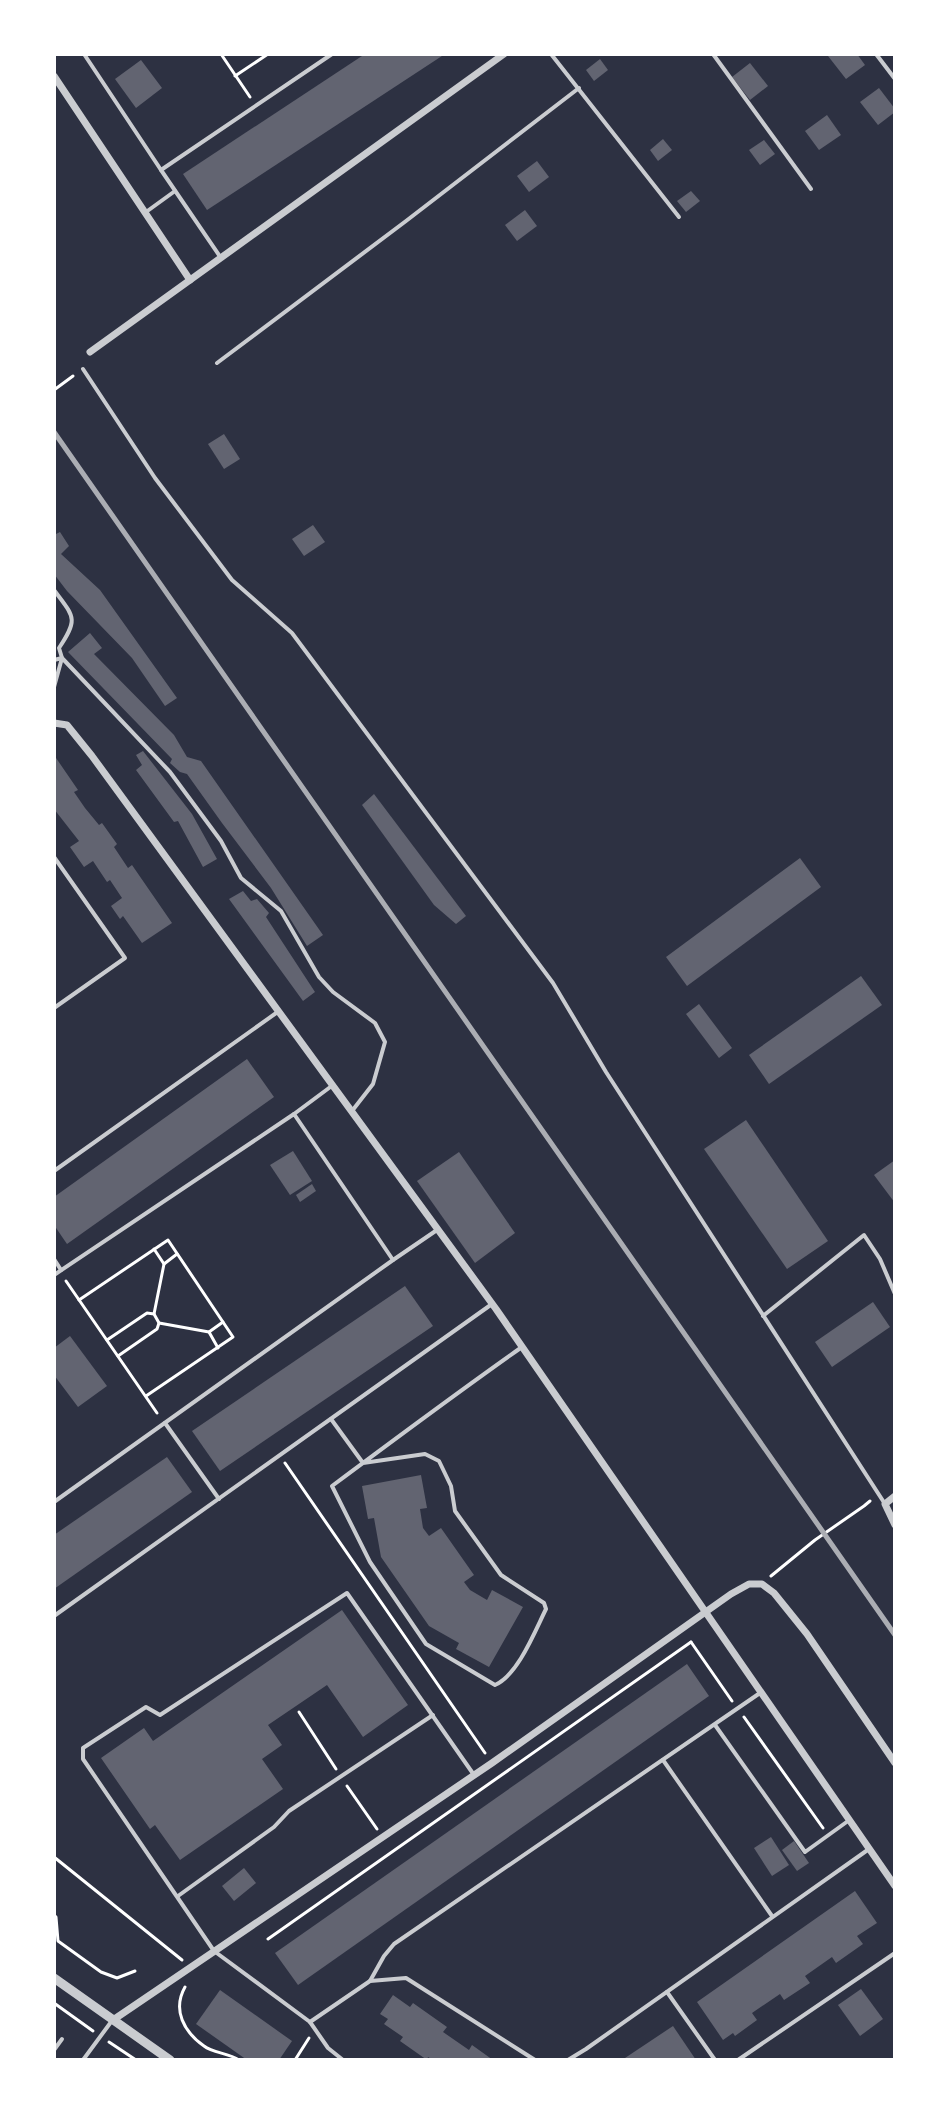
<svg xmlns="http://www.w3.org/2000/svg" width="949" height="2114" font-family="Lora,serif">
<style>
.building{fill:#626471}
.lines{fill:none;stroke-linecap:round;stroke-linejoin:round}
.path{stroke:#fff;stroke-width:3}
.service{stroke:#caccd0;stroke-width:4}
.minor{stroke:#caccd0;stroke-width:7}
.tertiary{stroke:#caccd0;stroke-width:9}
.rail{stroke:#abadb3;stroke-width:5}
</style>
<rect width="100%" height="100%" fill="#2d3142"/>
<!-- building -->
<g class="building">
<polygon points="365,54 445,54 207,210 183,174"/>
<polygon points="831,54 857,54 865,65 846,79 828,56"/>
<polygon points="600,59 608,70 594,81 586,70"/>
<polygon points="141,60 162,88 136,108 115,79"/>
<polygon points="750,63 768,86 750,100 732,77"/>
<polygon points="879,88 895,109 895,112 878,125 860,102"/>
<polygon points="827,115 841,135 819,150 805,131"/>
<polygon points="663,139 672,150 658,161 650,150"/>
<polygon points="764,140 775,154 760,165 749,150"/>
<polygon points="537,161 549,177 529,192 517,176"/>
<polygon points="691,191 700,201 686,212 677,201"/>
<polygon points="525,210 537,226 517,241 505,225"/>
<polygon points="224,434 240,459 224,469 208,444"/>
<polygon points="313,525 325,542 304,556 292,539"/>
<polygon points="60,532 69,546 61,554 100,590 177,698 165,706 132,658 67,591 54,574 54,535"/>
<polygon points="90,633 102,648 94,654 174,735 187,757 201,761 323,935 307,946 271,888 222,823 187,774 180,772 170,763 172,759 68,652"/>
<polygon points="143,751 192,814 217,859 203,867 178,821 174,822 136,770 142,765 136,755"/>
<polygon points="54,755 78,790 74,792 85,808 99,825 102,823 117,844 114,847 128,868 132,865 172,923 142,943 123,916 120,919 111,906 122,898 110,880 107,882 93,861 84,867 70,847 79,841 54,809"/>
<polygon points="374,794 466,916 456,924 434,905 362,805"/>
<polygon points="800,858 821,887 687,986 666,957"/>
<polygon points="243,891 251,901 257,899 269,913 266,917 315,992 303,1001 229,899"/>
<polygon points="861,976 882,1005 769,1084 749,1055"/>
<polygon points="699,1004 732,1048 719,1058 686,1014"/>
<polygon points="247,1059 274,1097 67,1244 54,1225 54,1197"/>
<polygon points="746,1120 828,1241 787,1269 704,1149"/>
<polygon points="293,1151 312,1181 290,1195 270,1165"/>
<polygon points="459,1152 515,1233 475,1263 417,1181"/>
<polygon points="895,1160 895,1203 874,1175"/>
<polygon points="312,1184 316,1191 300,1202 296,1195"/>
<polygon points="405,1286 433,1326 220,1471 192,1431"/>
<polygon points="873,1302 890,1327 832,1367 815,1342"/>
<polygon points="70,1336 107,1386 78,1407 54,1375 54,1348"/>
<polygon points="167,1457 192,1492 54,1589 54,1535"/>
<polygon points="421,1475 427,1508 420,1509 423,1528 429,1536 441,1528 474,1575 464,1582 470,1590 487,1600 492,1590 523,1607 489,1667 456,1649 459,1643 429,1626 381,1557 374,1518 368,1519 362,1486"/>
<polygon points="342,1610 408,1705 363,1737 327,1685 268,1725 282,1745 262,1759 283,1789 180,1860 155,1825 150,1829 101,1758 144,1728 153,1741"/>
<polygon points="687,1664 709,1696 298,1985 275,1953"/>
<polygon points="771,1837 789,1865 772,1876 754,1848"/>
<polygon points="794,1841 809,1863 797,1871 782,1850"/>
<polygon points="244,1868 256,1883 234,1901 222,1886"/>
<polygon points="855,1891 877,1923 857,1936 863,1944 836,1963 832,1957 805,1976 810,1983 784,2000 780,1994 752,2013 757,2020 735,2036 733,2033 723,2040 697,2002"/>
<polygon points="861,1989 883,2019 860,2036 838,2005"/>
<polygon points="220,1990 292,2041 279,2060 247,2060 196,2024"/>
<polygon points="393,1995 410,2007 413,2003 447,2027 443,2032 469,2050 472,2045 493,2060 433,2060 428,2057 427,2060 400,2041 403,2037 384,2024 388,2019 380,2014"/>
<polygon points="673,2026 696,2060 622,2060"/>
</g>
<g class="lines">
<!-- path -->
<g class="path">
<polyline points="221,54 250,97"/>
<polyline points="235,76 268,54"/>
<polyline points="54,390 73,376"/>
<polyline points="154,1249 164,1264 177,1254"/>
<polyline points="66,1281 157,1413"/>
<polyline points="79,1300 168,1240 233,1337 146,1396"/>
<polyline points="154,1314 164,1264"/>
<polyline points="159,1323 209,1332"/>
<polyline points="107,1340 147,1313 154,1314 159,1323 157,1329 118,1356"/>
<polyline points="218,1348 209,1332 223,1322"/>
<polyline points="285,1463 485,1753"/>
<polyline points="771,1576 815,1540 864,1506 870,1501"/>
<polyline points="691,1642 732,1701"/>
<polyline points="299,1712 336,1769"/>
<polyline points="744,1717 823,1828"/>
<polyline points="347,1786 377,1829"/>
<polyline points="54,1857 182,1960"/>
<polyline points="54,1915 56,1917 58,1941 101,1972 117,1978 135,1971"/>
<polyline points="268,1939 691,1642"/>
<path d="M185 1987C172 2010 184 2032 204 2046 213 2053 228 2053 239 2060"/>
<polyline points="54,2003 93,2031"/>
<polyline points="109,2042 136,2060"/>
<polyline points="295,2060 309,2038"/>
</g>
<!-- service -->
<g class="service">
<polyline points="84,54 161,170"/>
<polyline points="551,54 679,217"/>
<polyline points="713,54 811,189"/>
<polyline points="876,54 895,79"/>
<polyline points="146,212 175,191"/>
<polyline points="221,258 161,170 332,54"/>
<polyline points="217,363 406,221 579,88"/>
<polyline points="83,369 155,478 232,580 292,633 553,983 606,1072 885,1504"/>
<path d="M54 590C74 617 79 618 59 648L62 658 54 687"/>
<polyline points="54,660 62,658 170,772 221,841 241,878 281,911 319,977 333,992 375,1023 385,1042 373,1084 352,1111"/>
<polyline points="54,857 125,958 54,1008"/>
<polyline points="294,1114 333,1085"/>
<polyline points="54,1171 279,1011"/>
<polyline points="54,1259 61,1270"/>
<polyline points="393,1260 437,1230"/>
<polyline points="54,1275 294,1114 393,1260 54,1502"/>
<polyline points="763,1316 864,1235 880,1259 895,1294"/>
<path d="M331 1419 363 1463 425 1454 439 1461 451 1486 455 1511 501 1575 544 1603 546 1609C535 1631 518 1675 495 1685L426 1644 370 1562 332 1486C395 1439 458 1392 522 1347"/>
<polyline points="165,1423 219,1499"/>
<polyline points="54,1616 492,1304"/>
<polyline points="715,1725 805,1852 848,1821"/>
<polyline points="663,1760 772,1916"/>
<polyline points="178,1896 274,1827 289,1811 433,1715"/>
<polyline points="370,1981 406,1978 535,2060"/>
<polyline points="667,1992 715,2060"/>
<polyline points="310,2022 370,1981 384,1956 394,1944 760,1693"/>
<polyline points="54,2050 62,2039"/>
<polyline points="83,2060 111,2022"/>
<polyline points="343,2060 328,2048 310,2022 214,1951 83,1759 83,1748 146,1707 160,1715 347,1593 474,1775"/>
<polyline points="568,2060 586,2049 869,1849"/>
<polyline points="738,2060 895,1953"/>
</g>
<!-- minor -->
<g class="minor">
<polyline points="54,76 190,280"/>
<polyline points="90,352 504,54"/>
<polyline points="54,723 67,725 92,756 496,1309 895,1886"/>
<polyline points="895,1496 885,1504 895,1525"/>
<polyline points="113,2020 492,1763 731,1594 749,1584 762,1584 774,1593 807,1634 895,1763"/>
</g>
<!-- tertiary -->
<polyline class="tertiary" points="54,1978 170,2060"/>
<!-- rail -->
<polyline class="rail" points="54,432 895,1635"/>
</g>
<!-- border -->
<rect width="949" height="2114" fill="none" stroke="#ffffff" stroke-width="112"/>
</svg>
